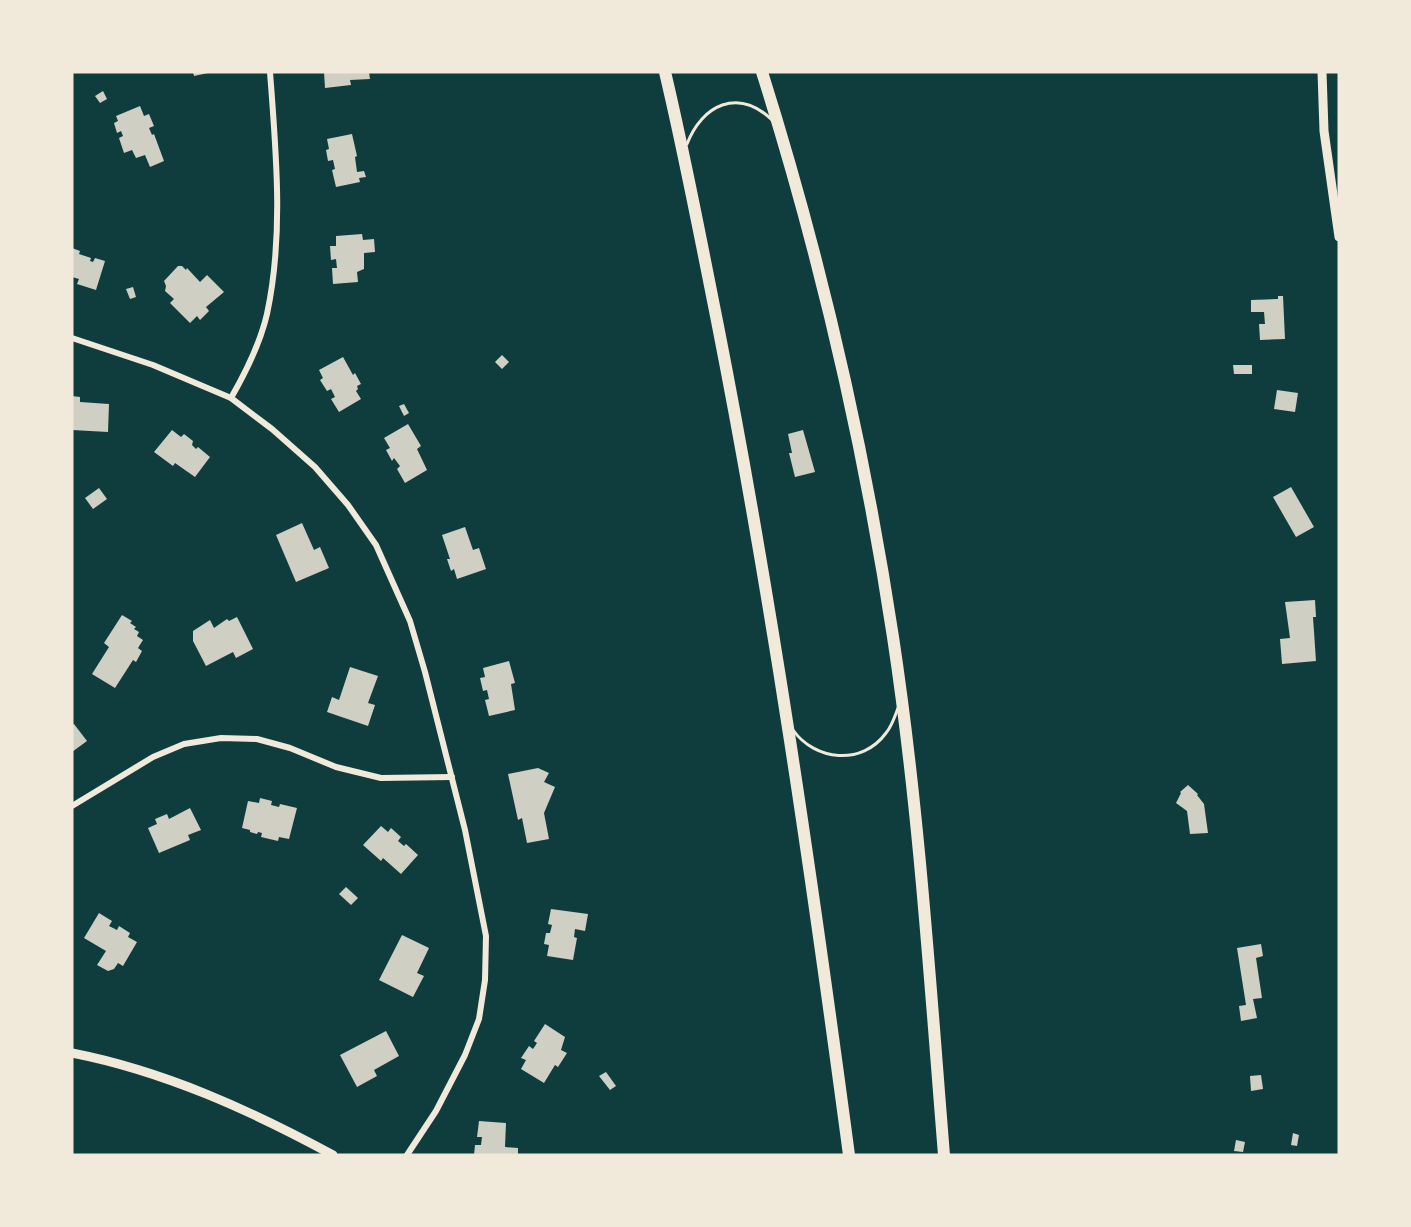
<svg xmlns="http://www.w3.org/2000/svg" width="1411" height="1227" font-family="'Alegreya Sans',sans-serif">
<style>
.building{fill:#cfcfc3}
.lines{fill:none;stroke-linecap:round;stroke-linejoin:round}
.service{stroke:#f1e9da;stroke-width:3}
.minor{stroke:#f1e9da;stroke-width:6}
.secondary{stroke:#f1e9da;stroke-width:9}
.motorway{stroke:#f1e9da;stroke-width:12}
</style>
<rect width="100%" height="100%" fill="#0f3d3e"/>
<!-- building -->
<g class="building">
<polygon points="193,72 208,72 208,73 194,76"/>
<polygon points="324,72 369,72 370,79 350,80 351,85 325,88"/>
<polygon points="103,91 107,99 100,103 95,96"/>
<polygon points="140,106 144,116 149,114 154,126 149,128 152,135 154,134 164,161 150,167 145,155 136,158 132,150 124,153 119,138 123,136 121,131 117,133 114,123 118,121 116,116"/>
<polygon points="352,134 357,156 355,157 357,172 364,171 366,177 359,178 360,182 336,187 332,170 335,169 333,160 328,161 326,150 329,149 327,139"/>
<polygon points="362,234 363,240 374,239 375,252 364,253 364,269 357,272 358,282 333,284 332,268 337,268 336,259 331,260 330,246 336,246 336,236"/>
<polygon points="72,248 80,251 79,254 91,258 90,261 93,262 95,258 105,261 96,290 77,284 79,279 72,277"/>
<polygon points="178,266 182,266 186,270 187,268 200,282 207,275 224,292 206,307 209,311 200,320 197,316 190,323 170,303 174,299 165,291 166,286 164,281"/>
<polygon points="133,287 136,297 130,299 126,289"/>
<polygon points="1278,296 1283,296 1285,339 1260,340 1259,324 1265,324 1264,312 1251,312 1251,300 1278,299"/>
<polygon points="502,355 509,362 502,369 495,362"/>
<polygon points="343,357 353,375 355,373 361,384 357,386 358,389 356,391 361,399 339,412 331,399 335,397 331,389 327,391 320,380 323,378 319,370"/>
<polygon points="1233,365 1252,365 1252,374 1234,374"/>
<polygon points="1277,390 1298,393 1295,412 1274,409"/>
<polygon points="72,396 80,397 80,402 109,404 108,432 72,430"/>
<polygon points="404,404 409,413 404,416 399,406"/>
<polygon points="408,424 421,446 417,449 427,470 405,483 397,469 400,466 394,458 392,461 386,450 390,448 384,438"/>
<polygon points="172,430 181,437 184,434 193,441 192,445 196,449 198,447 210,457 195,477 175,463 173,466 154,452"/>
<polygon points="803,430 815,472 795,477 789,453 792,453 788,434"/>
<polygon points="1291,487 1314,527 1296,537 1273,497"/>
<polygon points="99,488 107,499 93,509 85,498"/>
<polygon points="302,523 314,550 320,547 329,568 296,582 276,535"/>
<polygon points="465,527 473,550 479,548 486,569 457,579 454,569 451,571 447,559 450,559 442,535"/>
<polygon points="1315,600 1316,617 1313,617 1316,661 1282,664 1280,639 1290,638 1285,602"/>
<polygon points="122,615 132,621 130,623 136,627 134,629 139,632 137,636 143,640 138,648 142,651 136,662 133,660 115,688 92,674 109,647 104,643"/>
<polygon points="237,617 253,649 236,658 233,652 206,666 193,641 193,631 210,620 214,628 227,619 229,621"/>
<polygon points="509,661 515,683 511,684 515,710 489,716 485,700 489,699 487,690 483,691 480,678 485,677 483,668"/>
<polygon points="350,667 378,676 368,703 375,705 368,726 327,712 332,697 339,700"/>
<polygon points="74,724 87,741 72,752 72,725"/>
<polygon points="538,768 549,773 544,782 555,787 544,813 549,839 527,843 522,818 518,820 508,774"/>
<polygon points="1188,785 1198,794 1197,795 1204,804 1208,833 1190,834 1187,811 1176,803 1181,793 1180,792"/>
<polygon points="260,798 272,801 271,805 279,807 280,804 297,808 289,839 279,837 278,841 261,837 262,833 258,832 257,834 250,832 250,830 242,828 248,801 259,803"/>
<polygon points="190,808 201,830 188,835 190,840 159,853 148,828 157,824 155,819 167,814 169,819"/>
<polygon points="381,826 388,832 391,828 401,837 398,841 404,846 406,844 418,855 401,874 383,858 381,861 363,845"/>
<polygon points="346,887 358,898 351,905 339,894"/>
<polygon points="551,909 588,914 585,931 575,929 574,937 577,938 573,960 547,956 549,945 544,944 546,933 550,933 552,925 548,924"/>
<polygon points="99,913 112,921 109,926 117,930 119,926 130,933 128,937 137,942 123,966 118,963 114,969 108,971 97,965 106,951 84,938"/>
<polygon points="402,935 429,948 417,973 424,976 413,997 379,980"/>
<polygon points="1261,944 1263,956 1256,958 1262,998 1253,999 1257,1018 1241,1021 1239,1006 1246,1005 1237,948"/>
<polygon points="545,1024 565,1037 561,1050 567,1053 558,1067 555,1065 544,1083 521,1069 526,1060 521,1058 529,1046 533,1049 537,1043 534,1041"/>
<polygon points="386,1031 399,1056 374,1070 377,1076 357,1087 340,1055"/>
<polygon points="606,1072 616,1086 610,1090 599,1076"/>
<polygon points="1261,1075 1263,1089 1251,1091 1250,1076"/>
<polygon points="479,1121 506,1123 505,1147 518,1148 518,1155 474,1155 475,1145 481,1145 482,1137 477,1137"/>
<polygon points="1293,1133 1299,1135 1297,1146 1291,1145"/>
<polygon points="1236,1140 1245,1142 1243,1152 1234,1151"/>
</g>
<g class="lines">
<!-- service -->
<g class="service">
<path d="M687 144C702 105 738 87 772 120"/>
<path d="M793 730C815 761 862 766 886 733 892 726 895 716 898 708"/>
</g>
<!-- minor -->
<g class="minor">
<polyline points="72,338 153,365 231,398 272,429 315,467 348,505 376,545 410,621 425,672 465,830 486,936 485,980 479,1019 465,1055 436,1111 407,1155"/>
<path d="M231 398C246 372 260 344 267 314 284 235 276 152 270 72"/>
<polyline points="72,806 153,757 184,744 221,738 257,739 290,748 336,767 381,778 452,777"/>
</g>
<!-- secondary -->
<g class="secondary">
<polyline points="1322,72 1324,131 1339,237"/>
<path d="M72 1053C164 1071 250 1110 333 1155"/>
</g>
<!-- motorway -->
<g class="motorway">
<path d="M665 72C685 156 701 241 718 326 772 601 812 878 849 1155"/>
<path d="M762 72C820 256 864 446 893 637 919 809 930 982 944 1155"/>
</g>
</g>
<!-- border -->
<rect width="1411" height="1227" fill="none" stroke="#f1e9da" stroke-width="147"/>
</svg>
